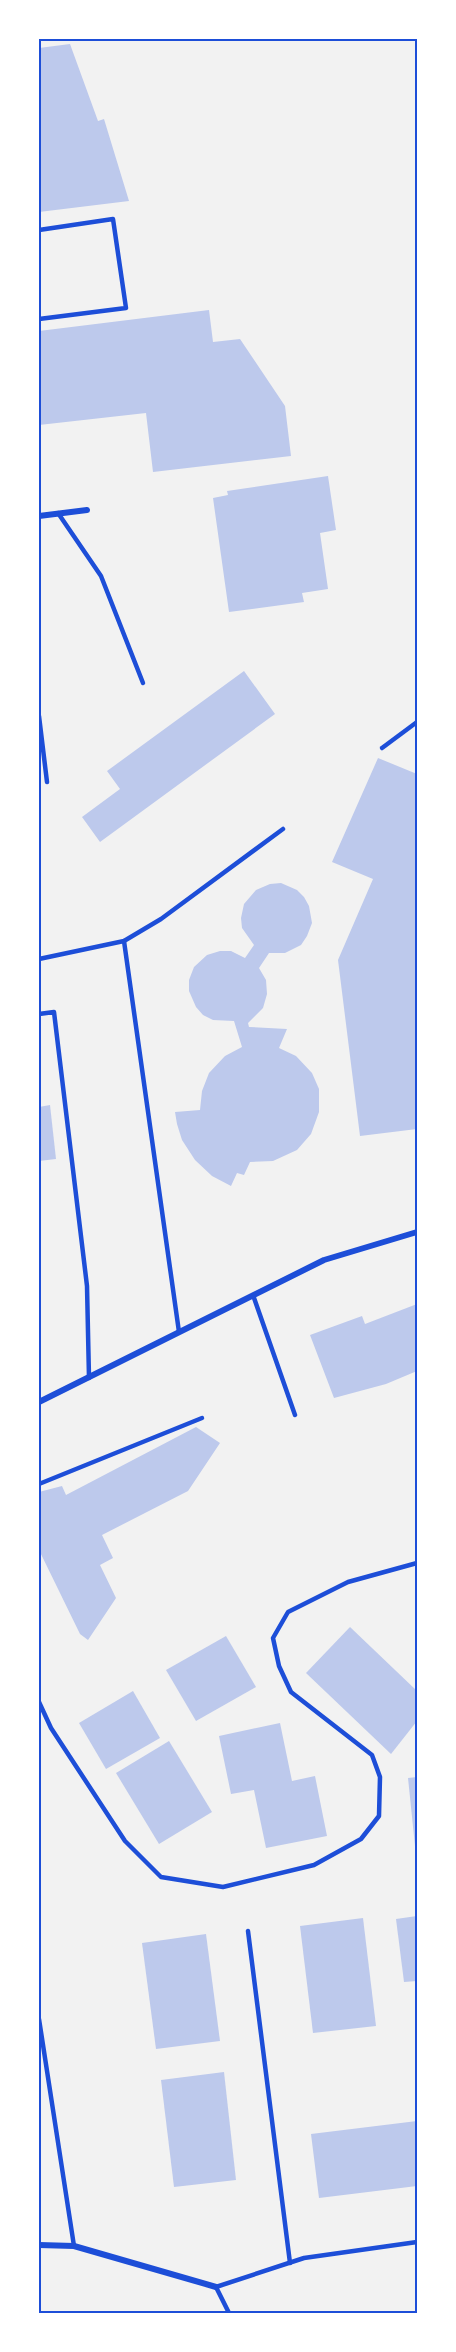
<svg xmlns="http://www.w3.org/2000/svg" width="456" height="2352" font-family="'Open Sans',sans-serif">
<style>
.building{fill:#bdc9ec}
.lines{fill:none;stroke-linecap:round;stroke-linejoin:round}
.service{stroke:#1d4ed8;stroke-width:4.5}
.minor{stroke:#1d4ed8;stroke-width:6}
.neatline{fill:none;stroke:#1d4ed8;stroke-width:2}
</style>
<rect width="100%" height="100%" fill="#f2f2f2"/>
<!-- building -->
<g class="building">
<polygon points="70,44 98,121 104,119 129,201 39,212 39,48"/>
<polygon points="209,310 213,342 240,339 285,406 291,456 153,472 146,413 39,425 39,331"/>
<polygon points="328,476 336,530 320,533 328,589 302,593 304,602 229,612 213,498 228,495 227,491"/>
<polygon points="244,671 275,714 100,842 82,817 120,789 107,771"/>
<polygon points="378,758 417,774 417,1129 360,1136 338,960 373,879 332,862"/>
<polygon points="281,883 297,890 304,897 309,906 312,923 307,936 301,945 285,953 269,953 259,968 266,980 267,994 263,1008 248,1023 249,1027 287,1029 279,1048 296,1056 312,1073 319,1089 319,1112 311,1134 297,1150 273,1161 250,1162 244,1175 237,1173 231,1186 212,1176 195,1160 182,1140 177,1124 175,1112 200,1110 202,1091 209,1073 225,1056 242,1047 234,1021 213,1020 203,1015 196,1007 189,991 189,980 194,967 207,955 220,951 231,951 245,958 254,945 242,928 241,918 244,904 256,890 270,884"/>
<polygon points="50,1105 56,1159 39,1161 39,1107"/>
<polygon points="417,1304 417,1371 386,1384 334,1398 310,1335 362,1316 365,1324"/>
<polygon points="196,1427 220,1443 188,1491 102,1535 113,1558 100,1565 116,1598 88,1640 80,1634 39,1550 39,1492 62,1486 66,1495"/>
<polygon points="350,1627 417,1691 417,1721 391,1754 306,1673"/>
<polygon points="226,1636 256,1687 196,1721 166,1670"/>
<polygon points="133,1691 160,1738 106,1769 79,1723"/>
<polygon points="280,1723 292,1781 315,1776 327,1836 266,1848 254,1790 231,1794 219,1736"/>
<polygon points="169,1741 212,1812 159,1844 116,1773"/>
<polygon points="417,1777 417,1846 415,1846 408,1778"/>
<polygon points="417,1916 417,1981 404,1982 396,1919"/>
<polygon points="363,1918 376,2026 313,2033 300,1926"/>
<polygon points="206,1934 220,2041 156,2049 142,1943"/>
<polygon points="224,2072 236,2180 174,2187 161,2080"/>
<polygon points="417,2121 417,2186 319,2198 311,2134"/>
</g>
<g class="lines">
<!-- service -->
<g class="service">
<polyline points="39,230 113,219 126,308 39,319"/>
<polyline points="58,513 101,576 143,683"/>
<polyline points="39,716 47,782"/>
<polyline points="382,748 417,722"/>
<polyline points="124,941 179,1332"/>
<polyline points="39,959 124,941 161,919 283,829"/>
<polyline points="39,1014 54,1012 87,1286 89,1378"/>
<polyline points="253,1295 295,1415"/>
<polyline points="39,1484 202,1418"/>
<polyline points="39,1702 51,1728 125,1841 161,1877 223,1887 314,1865 361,1839 379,1816 380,1777 372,1755 291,1692 279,1666 273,1638 288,1612 348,1582 417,1563"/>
<polyline points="248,1931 290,2263"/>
<polyline points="39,2019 74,2246"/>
<polyline points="229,2313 216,2287 304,2258 417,2242"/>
</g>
<!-- minor -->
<g class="minor">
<polyline points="39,516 87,510"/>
<polyline points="39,1402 324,1260 417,1232"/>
<polyline points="39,2245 74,2246 216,2287"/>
</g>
</g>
<!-- border -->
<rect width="456" height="2352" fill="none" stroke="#ffffff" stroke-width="81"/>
<rect x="40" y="40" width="376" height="2272" class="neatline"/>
</svg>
